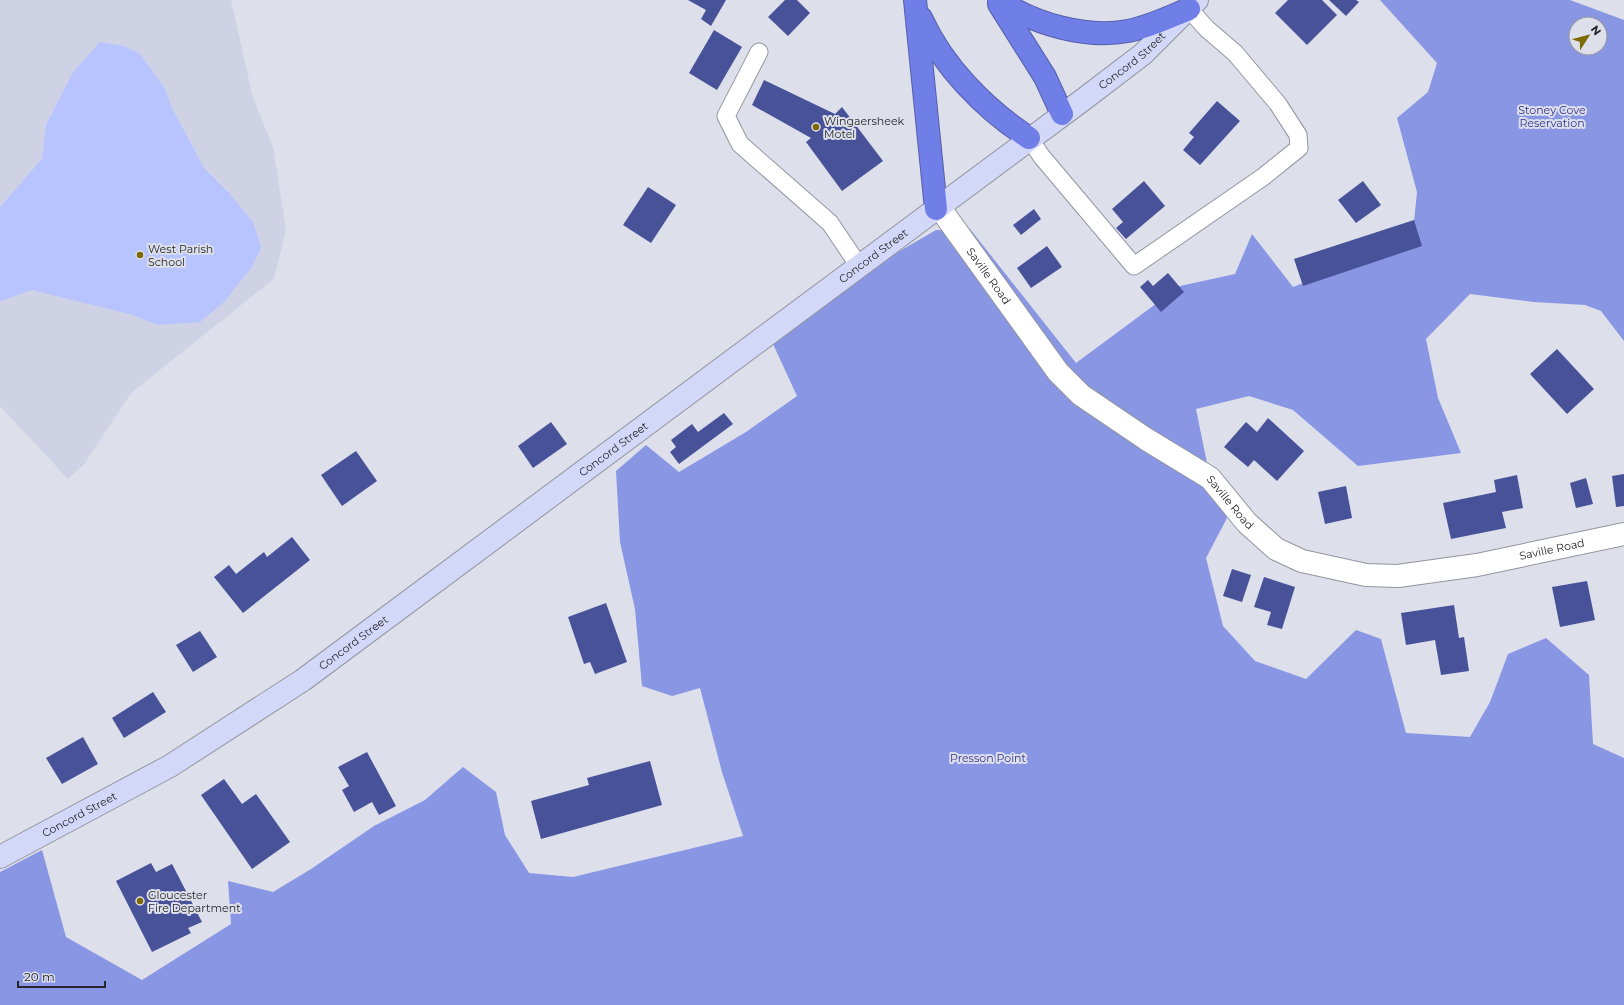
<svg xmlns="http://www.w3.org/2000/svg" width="1624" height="1005" font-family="Montserrat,sans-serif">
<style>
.built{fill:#cfd2e4}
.green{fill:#b7c4ff}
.forest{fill:#8896e4;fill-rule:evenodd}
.building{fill:#485299}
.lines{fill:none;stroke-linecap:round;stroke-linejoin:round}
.service-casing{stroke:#92959f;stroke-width:19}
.minor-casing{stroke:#92959f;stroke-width:24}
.secondary-casing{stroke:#92959f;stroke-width:24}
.motorway-casing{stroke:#5660a6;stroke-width:24}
.service{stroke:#fff;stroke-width:17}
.minor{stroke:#fff;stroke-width:22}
.secondary{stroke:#d4d8f8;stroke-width:22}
.motorway{stroke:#707ee8;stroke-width:22}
.poi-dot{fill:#7e6900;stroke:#dddfeb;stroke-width:1.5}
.labels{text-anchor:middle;stroke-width:4;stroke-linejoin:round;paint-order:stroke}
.street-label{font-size:11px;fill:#26272b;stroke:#dddfeb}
.park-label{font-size:11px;fill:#2f328b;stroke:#dddfeb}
.poi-label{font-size:11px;fill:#26272b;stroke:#dddfeb;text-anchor:start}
</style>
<rect width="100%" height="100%" fill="#dddfeb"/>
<!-- built -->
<polygon class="built" points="0,0 231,0 253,98 273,147 286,230 274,279 131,393 85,463 68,479 0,406"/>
<!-- green -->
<polygon class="green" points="100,42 124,46 140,54 165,89 172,108 204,168 228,192 253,222 261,248 251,268 224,302 200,322 157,325 133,315 32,290 0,301 0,207 42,159 46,125 73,72"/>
<!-- forest -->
<path class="forest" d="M1380 0H1570L1624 20V341L1601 311 1585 305 1534 302 1470 294 1426 339 1438 398 1461 453 1358 466 1293 410 1249 396 1196 409 1210 478 1227 518 1206 558 1223 626 1255 661 1306 679 1356 630 1381 639 1406 733 1470 737 1490 702 1508 654 1546 638 1589 675 1593 744 1624 758V1005H0V872L42 850 66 937 142 980 231 924 228 881 273 892 311 869 374 826 425 800 463 767 496 792 505 835 529 873 573 877 743 836 722 772 700 688 672 696 642 686 635 609 620 542 616 471 646 445 679 472 746 432 797 396 773 344 881 262 936 230 956 231 970 229 1076 363 1180 286 1235 274 1252 234 1293 287 1412 241 1417 192 1397 118 1428 92 1437 63ZM1576 24H1600V48H1576Z"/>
<!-- building -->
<g class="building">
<polygon points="688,0 726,0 711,26 701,19 706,10"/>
<polygon points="785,0 797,0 810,13 788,36 768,17"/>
<polygon points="1288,0 1322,0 1337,15 1307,45 1275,13"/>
<polygon points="1329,0 1356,0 1359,2 1346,16"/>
<polygon points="714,30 742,47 717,90 689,73"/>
<polygon points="764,80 835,114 842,107 883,161 842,191 806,142 811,138 752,105"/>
<polygon points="1217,101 1240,121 1200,165 1183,150 1194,137 1189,133"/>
<polygon points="1144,181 1165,206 1126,239 1116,228 1123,222 1112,209"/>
<polygon points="1363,181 1381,205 1356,223 1338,200"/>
<polygon points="648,187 676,205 651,243 623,225"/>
<polygon points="1034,209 1041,219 1021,235 1013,225"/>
<polygon points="1414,220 1422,246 1303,286 1294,259"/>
<polygon points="1047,246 1062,267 1031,288 1017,268"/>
<polygon points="1168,273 1184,292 1161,312 1140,287 1148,280 1153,286"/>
<polygon points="1557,349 1594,389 1567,414 1530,374"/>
<polygon points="724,413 733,424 679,464 670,452 676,447 671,440 692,424 698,432"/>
<polygon points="1268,418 1304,451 1277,481 1254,460 1248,467 1224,447 1246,422 1257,432"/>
<polygon points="551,422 567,444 533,468 518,446"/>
<polygon points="356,451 377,481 342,506 321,475"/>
<polygon points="1624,474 1624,506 1616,507 1612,476"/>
<polygon points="1517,475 1523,508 1502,512 1506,528 1451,539 1443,503 1496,492 1494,480"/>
<polygon points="1586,478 1593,504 1576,508 1570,483"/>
<polygon points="1346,486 1352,518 1325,524 1318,492"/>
<polygon points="292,537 310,560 243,613 214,577 229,565 236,574 264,552 267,557"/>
<polygon points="1232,569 1251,575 1242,602 1223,596"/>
<polygon points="1264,577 1295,587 1282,629 1267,625 1271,612 1254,607"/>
<polygon points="1587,581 1595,620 1560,627 1552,587"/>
<polygon points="606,603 627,662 595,674 590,662 584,664 568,617"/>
<polygon points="1454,605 1459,638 1464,637 1469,671 1441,675 1435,640 1406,645 1401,613"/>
<polygon points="200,631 217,657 193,672 176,645"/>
<polygon points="153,692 166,712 124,738 112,718"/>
<polygon points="83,737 98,764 62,784 46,758"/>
<polygon points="367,752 396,806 379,815 372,802 354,812 342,790 349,786 338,767"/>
<polygon points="650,761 662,805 541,839 531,801 589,785 587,778"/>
<polygon points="224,779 242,804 256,794 290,842 252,869 201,795"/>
<polygon points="151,863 156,872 172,864 202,922 188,928 191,933 152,952 116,881"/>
</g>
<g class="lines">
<defs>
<g id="service">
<polyline points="759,52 726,116 740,144 830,223 859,266"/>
<polyline points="1029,138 1042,157 1134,266 1263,177 1299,148 1298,135 1278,104 1235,53 1207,29 1189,9"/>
</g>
<g id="minor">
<path id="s1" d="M939 207 1058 372 1081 395 1146 439 1210 478 1247 523 1276 549 1302 561 1366 575 1398 576 1477 565 1624 534"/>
</g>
<g id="secondary">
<path id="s2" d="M0 857 170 766 303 680 1084 99 1143 54 1197 0"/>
</g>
<g id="motorway">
<polyline points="915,0 936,209"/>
<path d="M999 0C1033 24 1087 39 1128 31 1149 27 1169 17 1189 9"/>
<polyline points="999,4 1045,77 1062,114"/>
<path d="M921 18C943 67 985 109 1029 138"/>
</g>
</defs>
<!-- service casing -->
<use href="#service" class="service-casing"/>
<!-- minor casing -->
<use href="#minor" class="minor-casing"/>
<!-- secondary casing -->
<use href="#secondary" class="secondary-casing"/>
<!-- motorway casing -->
<use href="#motorway" class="motorway-casing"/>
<!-- service -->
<use href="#service" class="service"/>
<!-- minor -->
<use href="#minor" class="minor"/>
<!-- secondary -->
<use href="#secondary" class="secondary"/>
<!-- motorway -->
<use href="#motorway" class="motorway"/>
</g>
<!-- markers -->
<g class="poi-dot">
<circle cx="816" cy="127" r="4"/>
<circle cx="140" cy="255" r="4"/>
<circle cx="140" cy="901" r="4"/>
</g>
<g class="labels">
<!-- street labels -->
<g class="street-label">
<text dy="4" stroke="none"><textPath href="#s2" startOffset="1386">Concord Street</textPath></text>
<text dy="4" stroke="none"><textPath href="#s2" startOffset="1062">Concord Street</textPath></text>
<text dy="4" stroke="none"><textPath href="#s1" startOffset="85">Saville Road</textPath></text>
<text dy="4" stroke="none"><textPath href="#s2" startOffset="738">Concord Street</textPath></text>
<text dy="4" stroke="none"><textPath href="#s1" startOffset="421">Saville Road</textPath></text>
<text dy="4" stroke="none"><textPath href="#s1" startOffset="769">Saville Road</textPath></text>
<text dy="4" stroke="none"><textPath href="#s2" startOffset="414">Concord Street</textPath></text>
<text dy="4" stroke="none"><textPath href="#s2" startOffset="90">Concord Street</textPath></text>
</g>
<!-- park labels -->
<g class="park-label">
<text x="1552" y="114">Stoney Cove<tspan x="1552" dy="13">Reservation</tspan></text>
<text x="988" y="762">Presson Point</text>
</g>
<!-- poi labels -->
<g class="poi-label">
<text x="824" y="125">Wingaersheek<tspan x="824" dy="13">Motel</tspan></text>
<text x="148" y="253">West Parish<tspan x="148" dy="13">School</tspan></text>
<text x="148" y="899">Gloucester<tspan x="148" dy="13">Fire Department</tspan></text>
</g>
</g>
<!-- north arrow -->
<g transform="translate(1588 36) rotate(54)"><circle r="19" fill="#dddfeb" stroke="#94959e"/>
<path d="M0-3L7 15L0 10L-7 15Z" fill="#7e6900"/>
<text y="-6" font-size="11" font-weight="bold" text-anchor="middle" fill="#26272b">N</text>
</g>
<!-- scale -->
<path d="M18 981v6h87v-6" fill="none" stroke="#26272b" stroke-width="2"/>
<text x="24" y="981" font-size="12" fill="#26272b" stroke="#dddfeb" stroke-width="3" paint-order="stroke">20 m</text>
</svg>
